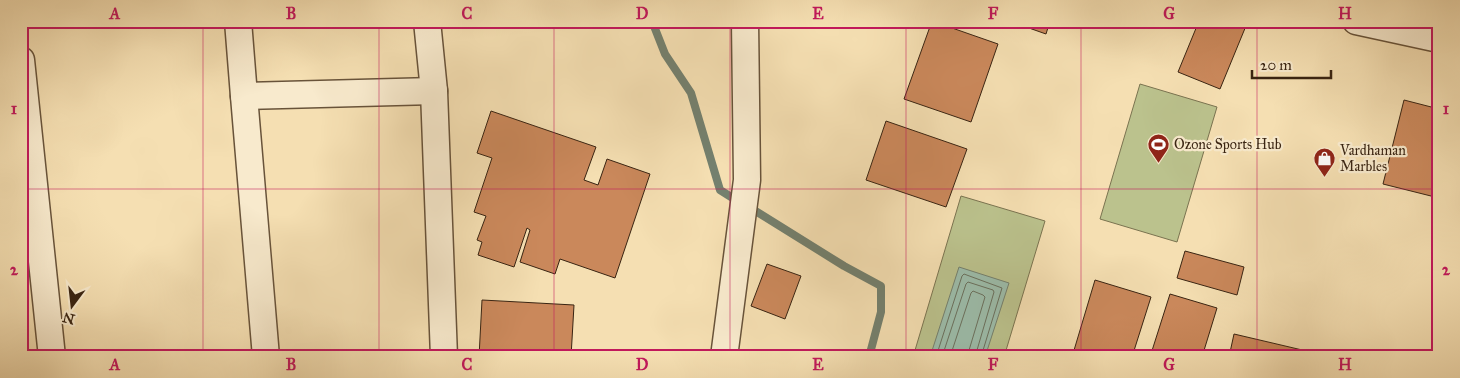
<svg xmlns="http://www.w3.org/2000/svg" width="1460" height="378" font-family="'IM FELL Great Primer',serif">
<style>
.green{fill:#bbc28d;stroke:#7a7350}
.water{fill:#9cbdab;stroke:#74806e}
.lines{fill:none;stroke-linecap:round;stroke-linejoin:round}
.shore{stroke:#6a705e;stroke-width:1}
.stream{stroke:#74806e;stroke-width:8}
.building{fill:#ca885b;stroke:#392412}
.street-casing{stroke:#68533a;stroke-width:29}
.street{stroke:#f8eacd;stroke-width:26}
.grid{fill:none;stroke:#c2185b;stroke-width:1;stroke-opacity:0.55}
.labels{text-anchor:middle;stroke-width:4.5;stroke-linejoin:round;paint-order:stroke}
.poi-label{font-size:14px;fill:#392412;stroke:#f8eacd;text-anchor:start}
.neatline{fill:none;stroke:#c2185b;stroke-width:2}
.grid-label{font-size:16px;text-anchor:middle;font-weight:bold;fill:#c2185b}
</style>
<rect width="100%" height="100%" fill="#f5dfb2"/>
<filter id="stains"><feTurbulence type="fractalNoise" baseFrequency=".004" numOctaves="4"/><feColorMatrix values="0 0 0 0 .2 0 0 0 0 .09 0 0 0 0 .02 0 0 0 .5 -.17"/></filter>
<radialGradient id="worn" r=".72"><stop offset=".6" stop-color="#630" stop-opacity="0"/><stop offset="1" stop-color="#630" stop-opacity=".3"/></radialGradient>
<!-- green -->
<g class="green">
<polygon points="1140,84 1217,107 1177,242 1100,219"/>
<polygon points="961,196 1045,221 1004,357 913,357"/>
</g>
<!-- water -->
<polygon class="water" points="959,267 1009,283 985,357 930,357"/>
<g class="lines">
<!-- shore -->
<g class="shore">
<polyline points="936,357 962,276 964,274 1002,288 981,357"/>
<polyline points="942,357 966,284 968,282 993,290 994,292 975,357"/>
<polyline points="950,357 971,293 973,291 983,295 985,297 967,357"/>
</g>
<!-- stream -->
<g class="stream">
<polyline points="652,21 665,54 691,93 720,190 739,202"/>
<polyline points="749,207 844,266 881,286 881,312 869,357"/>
</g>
</g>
<!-- building -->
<g class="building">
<polygon points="932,21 998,44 971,122 904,99"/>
<polygon points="1009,21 1050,21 1046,34"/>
<polygon points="1199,21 1248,21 1220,89 1178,72"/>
<polygon points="1404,100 1439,109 1439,198 1383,184"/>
<polygon points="491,111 596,147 584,180 598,185 607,159 650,174 615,278 560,259 555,274 520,262 530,230 527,228 514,267 478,255 482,242 477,240 486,216 474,212 492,158 477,153"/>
<polygon points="886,121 967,149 946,207 866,180"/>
<polygon points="1185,251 1244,267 1237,295 1177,278"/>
<polygon points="767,264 801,276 785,319 751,306"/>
<polygon points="1095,280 1151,297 1132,357 1072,357"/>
<polygon points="1170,294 1217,308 1202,357 1150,357"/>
<polygon points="482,300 574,305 571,357 479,357"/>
<polygon points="1234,334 1332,357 1229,357"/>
</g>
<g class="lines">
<defs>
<g id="street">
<polyline points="238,21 244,96 434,91"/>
<polyline points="427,21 434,91 444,357"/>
<polyline points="1356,21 1439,39"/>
<polyline points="21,60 52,357"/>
<polyline points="244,96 266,357"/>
<polyline points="724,357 747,180 745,21"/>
</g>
</defs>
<!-- street casing -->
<use href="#street" class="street-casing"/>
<!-- street -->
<use href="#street" class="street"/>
</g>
<!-- grid -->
<path class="grid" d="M203 21V357M379 21V357M554 21V357M730 21V357M906 21V357M1081 21V357M1257 21V357M21 189H1439"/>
<!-- icons -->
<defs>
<symbol id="stadium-pin" viewBox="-11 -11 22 30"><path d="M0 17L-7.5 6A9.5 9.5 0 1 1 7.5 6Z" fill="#8f2418" stroke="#f8eacd"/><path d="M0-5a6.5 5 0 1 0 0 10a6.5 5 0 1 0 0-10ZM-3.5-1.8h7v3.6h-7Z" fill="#fff"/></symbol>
<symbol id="shop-pin" viewBox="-11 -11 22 30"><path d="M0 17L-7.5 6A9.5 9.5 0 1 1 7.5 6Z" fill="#8f2418" stroke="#f8eacd"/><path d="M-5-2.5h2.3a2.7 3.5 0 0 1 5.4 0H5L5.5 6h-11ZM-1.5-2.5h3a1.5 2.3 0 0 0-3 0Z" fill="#fff"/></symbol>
</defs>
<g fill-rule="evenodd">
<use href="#stadium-pin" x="1146" y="132" width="25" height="34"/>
<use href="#shop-pin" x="1312" y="146" width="25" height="34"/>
</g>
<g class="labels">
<!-- poi labels -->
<g class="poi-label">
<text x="1174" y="149">Ozone Sports Hub</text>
<text x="1340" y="155">Vardhaman<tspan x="1340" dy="16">Marbles</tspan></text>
</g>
</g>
<!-- margin -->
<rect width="1460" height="378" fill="none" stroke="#f5dfb2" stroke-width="55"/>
<!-- north arrow -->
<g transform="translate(72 306) rotate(195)" stroke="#f8eacd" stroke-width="4" paint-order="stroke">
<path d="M0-4L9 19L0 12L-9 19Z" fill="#392412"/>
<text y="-8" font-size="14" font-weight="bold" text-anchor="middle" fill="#392412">N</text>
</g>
<!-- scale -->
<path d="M1252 70v8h79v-8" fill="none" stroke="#392412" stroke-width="2.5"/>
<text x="1260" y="70" font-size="15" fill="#392412" stroke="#f8eacd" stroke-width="4" paint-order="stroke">20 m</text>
<rect x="28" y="28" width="1404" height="322" class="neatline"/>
<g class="grid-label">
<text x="115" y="19">A</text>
<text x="291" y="19">B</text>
<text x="467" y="19">C</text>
<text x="642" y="19">D</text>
<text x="818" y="19">E</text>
<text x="993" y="19">F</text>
<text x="1169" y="19">G</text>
<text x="1345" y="19">H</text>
<text x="14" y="114">1</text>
<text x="1446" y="114">1</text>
<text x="14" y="275">2</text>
<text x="1446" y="275">2</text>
<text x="115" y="370">A</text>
<text x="291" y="370">B</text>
<text x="467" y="370">C</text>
<text x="642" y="370">D</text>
<text x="818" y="370">E</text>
<text x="993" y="370">F</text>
<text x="1169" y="370">G</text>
<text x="1345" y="370">H</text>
</g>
<rect width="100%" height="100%" filter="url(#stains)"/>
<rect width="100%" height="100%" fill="url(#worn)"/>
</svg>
